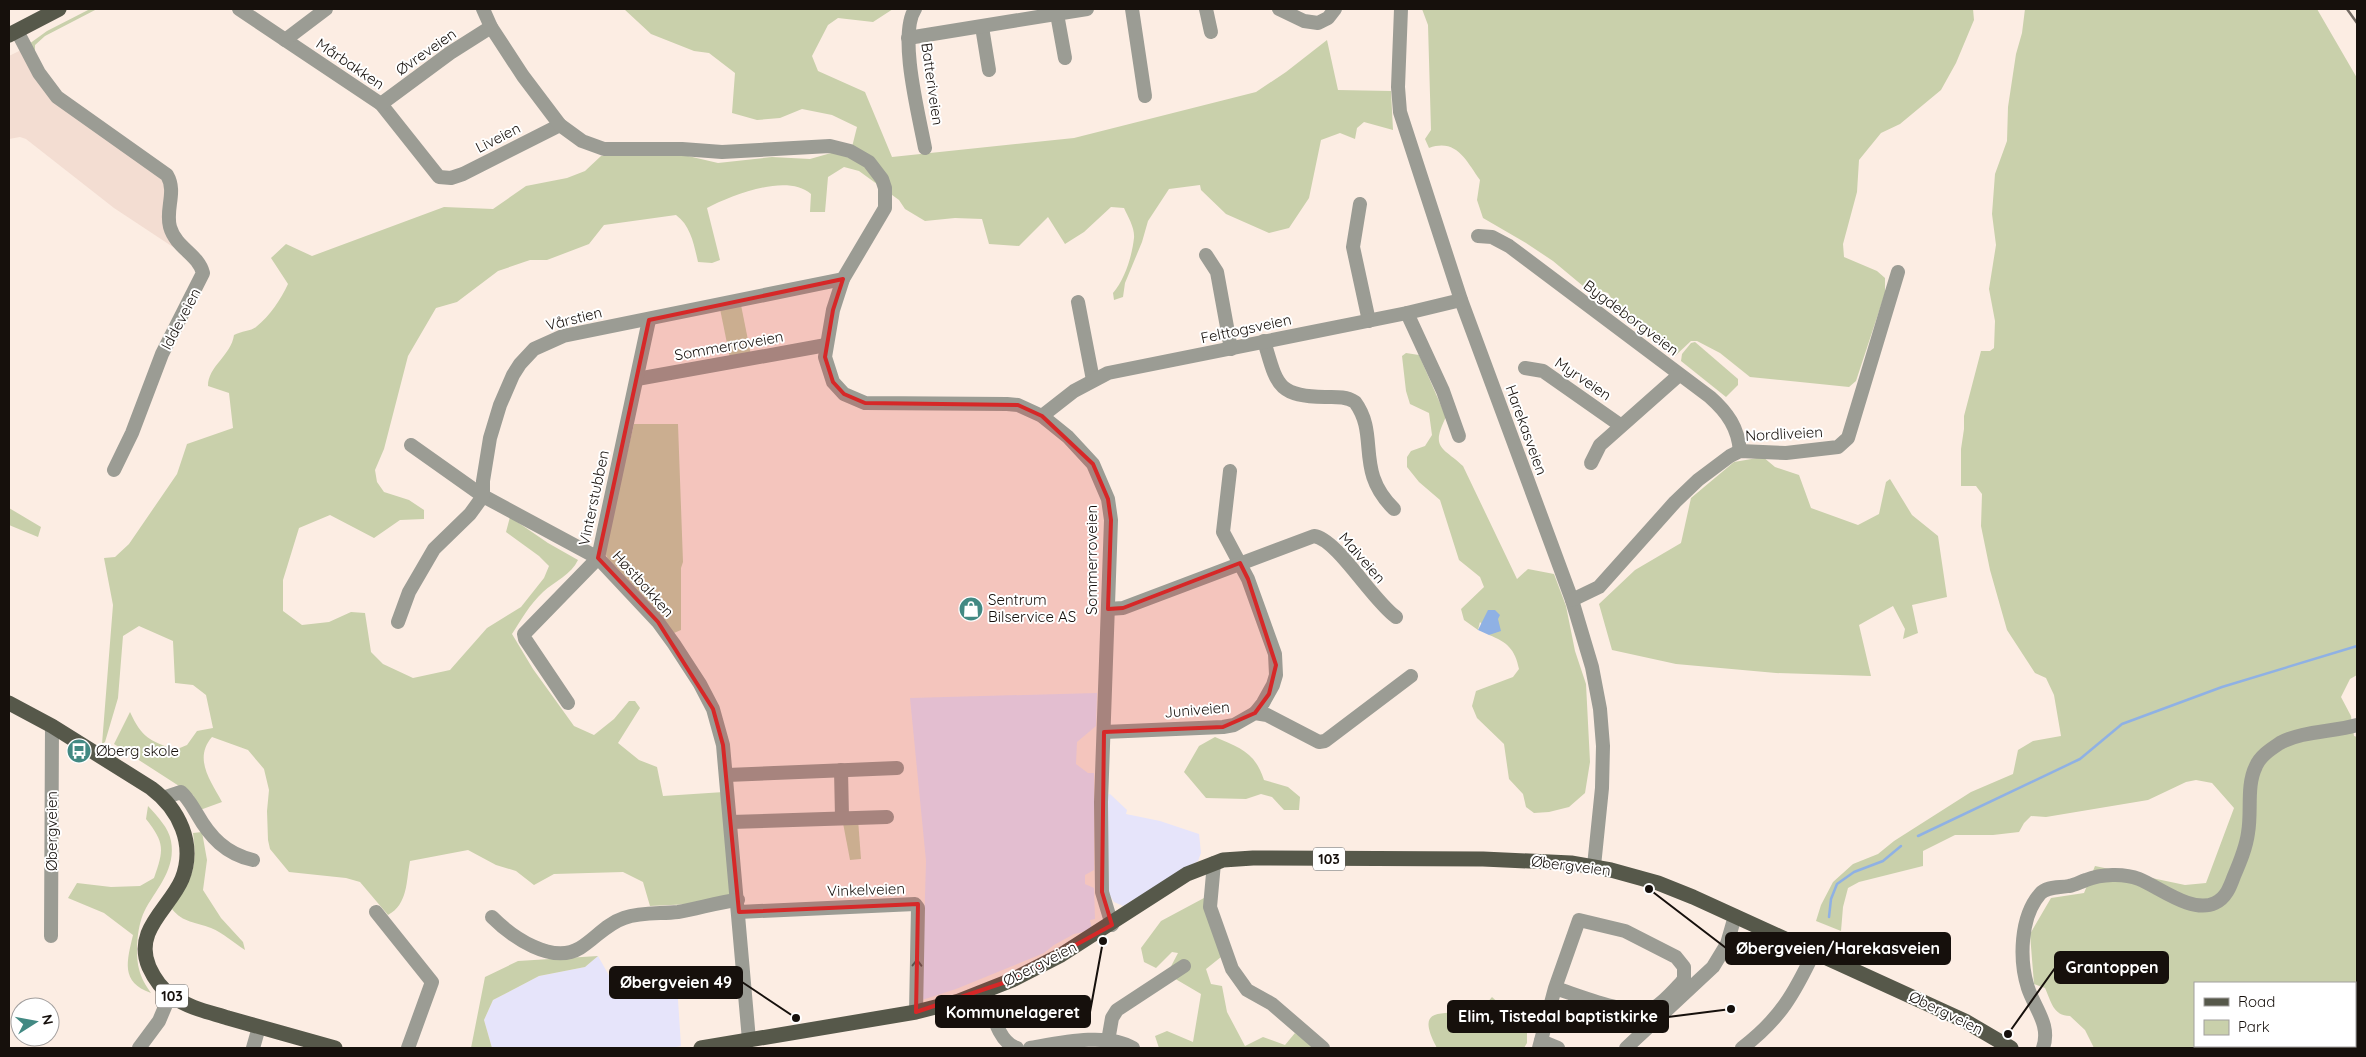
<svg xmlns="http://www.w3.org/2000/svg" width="2366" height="1057" font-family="Quicksand,sans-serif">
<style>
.commercial{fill:#f3ddd2}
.industrial{fill:#e6e4fa}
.green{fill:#c9d0ab}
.water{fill:#8fb1e4}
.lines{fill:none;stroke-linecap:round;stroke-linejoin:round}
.stream{stroke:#8fb1e4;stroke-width:2.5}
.minor{stroke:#9b9c94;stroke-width:14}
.major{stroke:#56584a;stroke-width:15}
.rail{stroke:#746b64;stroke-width:2.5}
.oneway{stroke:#585650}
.marked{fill:#d62828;fill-opacity:0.2;stroke:#d62828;stroke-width:4;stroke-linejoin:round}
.labels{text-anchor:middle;stroke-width:4;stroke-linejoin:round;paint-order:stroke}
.shield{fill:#fff;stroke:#5c5855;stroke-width:1}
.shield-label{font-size:14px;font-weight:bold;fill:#16100c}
.street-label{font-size:15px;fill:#16100c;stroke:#fff}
.poi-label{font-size:15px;fill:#16100c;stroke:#fff;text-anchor:start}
.leader{fill:none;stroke:#16100c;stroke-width:2}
.callout-dot{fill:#16100c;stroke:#fff;stroke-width:2}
.callout{fill:#16100c;stroke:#16100c;stroke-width:2}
.callout-label{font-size:16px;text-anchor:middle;font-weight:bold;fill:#fff}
</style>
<rect width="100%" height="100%" fill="#fcede3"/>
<!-- commercial -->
<polygon class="commercial" points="21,50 45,92 167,180 166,230 173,247 114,208 26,139 20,137 9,139 9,56"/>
<!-- industrial -->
<g class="industrial">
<polygon points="1097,693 1096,726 1077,742 1076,764 1088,773 1094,773 1094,870 1085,875 1085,884 1094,888 1095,919 1090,920 1092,930 1074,934 1054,945 1044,953 956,989 922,1000 926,861 910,698"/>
<polygon points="1110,794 1127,810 1126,814 1160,821 1199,834 1201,853 1198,861 1123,906 1114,902 1108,892 1107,795"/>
<polygon points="598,956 615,986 677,984 681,1046 671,1048 492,1048 484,1020 493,1000 539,976 585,967"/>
</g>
<!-- green -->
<g class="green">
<polygon points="90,9 97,9 45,36 35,45 35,50 32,51 29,44 47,31"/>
<path d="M624 9H893L873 22 838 18 828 25 812 56 818 71 865 92 892 157 1074 138 1256 92 1286 72 1327 40 1338 90 1391 91 1393 130 1364 122 1357 128 1355 139 1340 133 1321 140 1309 198 1289 228 1269 233 1226 214 1201 190 1200 185 1169 189 1148 221 1142 242 1125 283 1123 297 1114 300 1113 293C1125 279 1132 256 1134 238 1135 228 1128 217 1124 208L1111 207 1084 232 1065 244 1048 217 1019 246 989 244 982 219 955 218 925 221 905 209 899 200 859 171 844 167 828 177 825 212H810L811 194C787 173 732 195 707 208L720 260 712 263 698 262C694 245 691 226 676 215L604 225 589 244 547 260H530L498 271 457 302 436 308 408 356 384 449 375 470 377 482 384 492 409 500 424 510V519L400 520 374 538 330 515 299 528 283 580V611L302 625 329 622 351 612 365 613 371 652 383 664 413 678 450 670 487 628 521 607 544 578 549 566 539 556 506 532 510 517 548 543 578 560C571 575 555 581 543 592 530 604 521 620 512 634L533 669 574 726 594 735 614 719 629 701H635L640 708 618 743 639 760 657 767 663 796 724 792 732 894 691 904 650 906 643 882 623 872 554 874 534 885 516 871 496 865 468 850 410 861C406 882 408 904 388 915L360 882 346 878 289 872 270 849 268 840 267 811 269 790 264 769 248 750 212 737C193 759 211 781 222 802L200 810 193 795 114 744 130 712C142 738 149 740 175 750L187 745 197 731 213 728 206 695 193 685 175 683 173 641 139 626 123 636 118 698 105 742 102 744 113 605 104 558 115 557 129 544 177 474 187 444 233 428 229 393 208 386C208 366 231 356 234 335 241 331 251 331 256 327 270 316 281 299 288 284L271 258 286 244 312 256 444 207 493 209 526 186 567 178 585 171 601 156H688L718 163 772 157 810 159 852 147 857 127 832 115 802 109 780 118 757 120 732 113 735 73 709 53 694 51 651 34Z"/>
<path d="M1422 9H1973L1974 20 1956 63 1941 90 1900 124 1881 133 1859 160 1857 192 1843 244 1844 257 1877 271 1885 278V293L1856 381 1849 387 1750 377 1720 353 1697 341H1691L1675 356 1624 318 1608 293 1583 286 1553 261 1526 243 1483 218 1477 200 1480 180C1466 161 1457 138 1429 148L1425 139 1431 130 1428 25Z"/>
<path d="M2025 9H2317L2357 78V675L2350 679 2341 697 2351 716 2354 736 2357 737V1048H2252L2247 1046H2355V983H2195V1046H2238L2237 1048H2094L2085 1030 2070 1016C2053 1016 2051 1001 2045 988L2034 984 2030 934 2051 898 2084 893 2095 866 2185 885 2206 883 2234 808 2212 783 2196 780 2186 782 2148 800 2046 817 2031 816 2024 823 2019 832 1993 835H1955L1923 851V866L1859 882 1848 888 1843 907 1841 931 1816 921 1821 905 1833 882 1853 864 1878 854 1894 841 1971 792 2013 774 2018 750 2033 741 2061 736 2054 695 2046 678 2035 673 2007 630 1990 570 1981 526 1982 494 1976 486H1961V449L1964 429V416L1981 351H1990L1994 348 1995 321 1989 289 1996 245 1992 214 1995 174 2007 141 2008 107 2016 54 2022 33Z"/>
<polygon points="741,305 751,355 730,358 720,309"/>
<polygon points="1695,342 1738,379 1738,385 1726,397 1681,361 1682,354 1691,343"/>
<path d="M1406 353 1419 355 1446 417C1430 449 1443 447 1463 466L1517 579 1528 569 1554 574 1566 606 1575 651 1586 684 1590 762 1585 793 1569 807 1549 812 1534 813 1526 807 1523 794 1509 779 1504 744 1477 718 1472 706 1476 691 1513 677 1519 669C1515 649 1507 642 1489 635L1490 634 1480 622 1478 630 1464 620 1461 609 1484 587 1480 577 1459 560 1440 500 1419 482 1407 467V457L1411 451 1425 446 1432 435 1429 413 1410 404 1406 391 1402 356Z"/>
<polygon points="634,424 678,424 683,562 681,568 681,630 674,633 609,561 604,551"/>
<polygon points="1763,457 1775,467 1799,475 1811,508 1858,525 1879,514 1886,482 1890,479 1912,515 1938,536 1947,597 1912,605 1918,633 1903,639 1905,629 1893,606 1859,625 1871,676 1776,673 1676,664 1612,650 1599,604 1635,570 1681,543 1691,498 1734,462"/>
<polygon points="9,508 41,527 38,537 9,525"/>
<path d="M1215 737C1240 748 1255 752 1264 780L1288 787 1300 797 1299 810H1284L1272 797 1261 794 1246 799 1206 798 1184 772 1199 746Z"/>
<path d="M148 806C157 816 169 828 171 841 176 868 158 887 146 908 137 924 135 952 139 969 141 978 146 986 151 993 120 982 127 961 133 935L104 913 68 898 77 883 111 887 140 886 154 878C164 850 165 843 146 819Z"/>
<polygon points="858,819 861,859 850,860 843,823"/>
<path d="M202 832 207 860 203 890 221 918 243 942 245 950C234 943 223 933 211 928 196 922 183 923 172 909 191 879 198 870 193 833Z"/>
<polygon points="1204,898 1205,909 1221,957 1206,969 1211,984 1222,986 1227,1012 1245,1046 1263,1037 1285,1045 1295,1033 1315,1048 1159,1048 1155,1036 1167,1031 1193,1042 1201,994 1167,974 1178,953 1172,952 1156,968 1144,962 1141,948 1161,921"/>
<polygon points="598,956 585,967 539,976 493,1000 484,1020 492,1048 471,1048 485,977 518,961"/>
<path d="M1492 997 1527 1029V1043L1524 1048H1437C1406 990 1468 1030 1492 997Z"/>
</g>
<!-- water -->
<polygon class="water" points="1488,610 1495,610 1500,615 1498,619 1501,631 1489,635 1478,630"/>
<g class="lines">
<!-- stream -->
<g class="stream">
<polyline points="1918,836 2080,759 2122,724 2222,687 2357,646"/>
<polyline points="1829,917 1831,899 1837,884 1854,872 1883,861 1901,846"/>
</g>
<!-- minor -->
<g class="minor">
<polyline points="239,9 381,104 439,177 451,178 463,174 560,125"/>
<polyline points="483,9 491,27 523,76 560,125 582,141 604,149 682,149 722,152 830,146 850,151 869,162 882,179 885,188 885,208 843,279 833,310 825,357 833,382 844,394 865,403 1007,404 1018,405 1042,416 1068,437 1093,464 1108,499 1111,520 1101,802 1102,892 1112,925"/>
<path d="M915 9C898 35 919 116 925 148"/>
<polyline points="1132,9 1145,96"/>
<polyline points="1206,9 1211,32"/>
<polyline points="1279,9 1304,21 1318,23 1328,18 1335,9"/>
<polyline points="1401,9 1398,87 1400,112 1461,300 1572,600 1592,667 1600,709 1603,746 1602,788 1594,866"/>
<polyline points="1057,14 1065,58"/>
<polyline points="982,27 989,70"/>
<path d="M17 31 39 73 57 97 167 175C177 192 165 209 170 227 176 248 198 254 203 273L162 354 132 433 114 470"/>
<polyline points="908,38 1087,9"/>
<polyline points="285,40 326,9"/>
<polyline points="381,104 450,53 491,27"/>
<polyline points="1360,204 1353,247 1369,321"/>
<path d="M1478 236 1492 237 1509 246 1710 397C1728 413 1738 428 1740 451"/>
<polyline points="1206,255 1217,272 1231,349"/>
<polyline points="1078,302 1093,380"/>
<polyline points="1407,313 1443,391 1459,436"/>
<path d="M1264 341C1277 384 1276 396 1325 397 1335 397 1346 396 1355 402 1380 436 1354 470 1394 509"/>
<polyline points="1525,368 1543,371 1620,425"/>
<polyline points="637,379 826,345"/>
<polyline points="1042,416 1074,391 1108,373 1407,313 1461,300"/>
<polyline points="411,445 483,496 598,558 658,622 674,644 700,684 713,709 723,745 749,1040"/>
<polyline points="1591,463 1600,445 1679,375"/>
<polyline points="1230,471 1223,532 1248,579 1275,654 1276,675 1273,685 1263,703 1255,713"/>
<polyline points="1572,600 1599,587 1675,502 1698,480 1730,456 1740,451 1786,453 1838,447 1848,438 1898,272"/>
<path d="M1108 609 1123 608 1314 536C1337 539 1372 600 1396 617"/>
<polyline points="398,622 409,592 434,549 470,514 483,496 483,481 490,438 500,405 513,375 520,364 534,349 563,336 843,279"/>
<polyline points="568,703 525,639 524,634 598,558 649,320"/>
<polyline points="1104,732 1223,727 1234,725 1255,713 1267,715 1319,742 1325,741 1411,676"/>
<polyline points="841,770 842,817"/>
<polyline points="727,775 897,768"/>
<path d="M163 798 181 792C188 798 192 806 197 814 210 837 226 854 253 860"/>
<polyline points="731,822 887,817"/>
<polyline points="1214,863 1210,907 1232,969 1247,990 1272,1004 1323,1048"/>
<polyline points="376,912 432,982 408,1048"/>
<polyline points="739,912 915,904 918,908 916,1012"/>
<path d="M492 917C512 937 552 965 580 948 596 938 606 924 624 918 642 912 660 914 678 912 698 909 717 902 738 900"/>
<polyline points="51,936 52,726"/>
<path d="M985 991C992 1009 997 1042 1017 1048"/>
<polyline points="1108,1041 1112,1018 1117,1010 1184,966"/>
<polyline points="1541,1041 1558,1048"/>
<polyline points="139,1048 159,1021 170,995"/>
<polyline points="253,1048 259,1027"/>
<path d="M1030 1048C1059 1043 1107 1032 1133 1048"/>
<path d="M1539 1048 1555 988 1579 920 1625 931 1676 957 1684 967V979L1681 983C1673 991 1664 1002 1655 1007 1634 1019 1578 995 1555 988"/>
<polyline points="1626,1048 1713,967 1727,944 1735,916"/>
<path d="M1742 1048C1780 1019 1794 994 1814 952"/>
<path d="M2043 1048C2051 1025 2035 1009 2028 988 2019 960 2020 917 2040 894 2047 886 2059 888 2069 886 2075 885 2080 882 2086 880 2101 874 2124 873 2139 879 2159 887 2192 914 2215 903 2226 898 2230 887 2234 876 2240 862 2246 848 2248 833 2252 811 2246 786 2256 766 2260 756 2271 749 2280 743 2302 731 2333 732 2357 725"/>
</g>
<!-- major -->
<g class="major">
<polyline points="9,35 59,9"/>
<path d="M9 703 52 726 151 788C179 809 196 844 182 879 170 908 133 930 149 967 154 978 161 989 172 996 189 1008 209 1012 228 1018 264 1028 299 1038 335 1048"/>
<polyline points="701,1048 916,1012 959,1001 1012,980 1061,955 1187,874 1223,860 1253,858 1483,859 1571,863 1611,870 1658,883 1693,897 1965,1021 2011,1048"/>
</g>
<!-- rail -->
<polyline class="rail" points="2347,9 2357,23"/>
</g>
<!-- one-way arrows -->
<defs><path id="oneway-chevron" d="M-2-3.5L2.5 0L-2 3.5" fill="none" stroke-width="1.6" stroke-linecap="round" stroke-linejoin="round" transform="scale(1.25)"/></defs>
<use class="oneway" href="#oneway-chevron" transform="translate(917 963) rotate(-89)"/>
<!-- marked area -->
<path class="marked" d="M843 279 833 310 825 357 833 382 844 394 865 403 1018 405 1042 416 1093 464 1108 499 1111 520 1108 609 1123 608 1240 563 1248 579 1276 665 1269 694 1255 713 1223 727 1104 732 1102 892 1112 925 1012 980 916 1012 918 904 739 912 723 745 713 709 658 622 598 558 649 320Z"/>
<!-- icons -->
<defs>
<symbol id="shop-disc" viewBox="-11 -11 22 22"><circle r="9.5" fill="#428983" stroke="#fff"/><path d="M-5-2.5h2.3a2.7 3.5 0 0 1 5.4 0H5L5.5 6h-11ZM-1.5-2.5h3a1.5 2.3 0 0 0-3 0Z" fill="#fff"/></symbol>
<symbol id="bus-disc" viewBox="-11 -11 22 22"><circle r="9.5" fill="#428983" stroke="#fff"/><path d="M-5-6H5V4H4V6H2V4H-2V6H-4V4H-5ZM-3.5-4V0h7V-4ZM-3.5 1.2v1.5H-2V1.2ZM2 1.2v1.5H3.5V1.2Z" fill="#fff"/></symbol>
</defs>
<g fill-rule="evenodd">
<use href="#shop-disc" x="957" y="595" width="28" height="28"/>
<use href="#bus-disc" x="65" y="737" width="28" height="28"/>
</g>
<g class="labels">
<!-- shield labels -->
<g class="shield">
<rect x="1313" y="847.5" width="32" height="23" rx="4"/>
<rect x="156" y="984.5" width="32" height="23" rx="4"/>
</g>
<g class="shield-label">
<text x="1329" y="864">103</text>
<text x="172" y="1001">103</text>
</g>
<!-- street labels -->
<g class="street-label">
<text transform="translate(426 52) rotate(-35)" y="5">Øvreveien</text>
<text transform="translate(350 64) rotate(34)" y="5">Mårbakken</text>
<text transform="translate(932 84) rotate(82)" y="5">Batteriveien</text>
<text transform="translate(498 138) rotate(-27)" y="5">Liveien</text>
<text transform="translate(1631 318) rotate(37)" y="5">Bygdeborgveien</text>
<text transform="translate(181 319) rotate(-62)" y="5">Iddeveien</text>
<text transform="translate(574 319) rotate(-14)" y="5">Vårstien</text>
<text transform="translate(1246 329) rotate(-12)" y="5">Felttogsveien</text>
<text transform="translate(729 346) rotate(-10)" y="5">Sommerroveien</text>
<text transform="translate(1583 379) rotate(34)" y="5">Myrveien</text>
<text transform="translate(1526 430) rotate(70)" y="5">Harekasveien</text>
<text transform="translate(1784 434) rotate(-3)" y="5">Nordliveien</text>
<text transform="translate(594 498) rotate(-78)" y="5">Vinterstubben</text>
<text transform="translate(1362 558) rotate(49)" y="5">Maiveien</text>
<text transform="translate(1092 560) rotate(-90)" y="5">Sommerroveien</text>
<text transform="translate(643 584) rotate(48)" y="5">Høstbakken</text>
<text transform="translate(1197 710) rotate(-5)" y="5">Juniveien</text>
<text transform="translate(52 831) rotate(-90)" y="5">Øbergveien</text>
<text transform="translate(1571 866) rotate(7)" y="5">Øbergveien</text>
<text transform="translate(866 890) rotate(-2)" y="5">Vinkelveien</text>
<text transform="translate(1040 964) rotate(-27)" y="5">Øbergveien</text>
<text transform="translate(1946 1013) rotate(26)" y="5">Øbergveien</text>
</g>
<!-- poi labels -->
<g class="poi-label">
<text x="988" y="605">Sentrum<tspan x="988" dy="17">Bilservice AS</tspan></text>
<text x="96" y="756">Øberg skole</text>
</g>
</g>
<!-- callouts -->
<path class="leader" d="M1649 889L1726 948M2008 1034L2055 968M796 1018L742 982M1103 941L1090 1012M1731 1009L1668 1017"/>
<g class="callout-dot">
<circle cx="1649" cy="889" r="5"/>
<circle cx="2008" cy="1034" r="5"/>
<circle cx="796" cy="1018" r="5"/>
<circle cx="1103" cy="941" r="5"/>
<circle cx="1731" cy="1009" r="5"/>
</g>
<g class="callout">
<rect x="1726" y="933" width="224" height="31" rx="5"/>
<rect x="2055" y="952" width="113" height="31" rx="5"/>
<rect x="610" y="967" width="132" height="31" rx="5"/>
<rect x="936" y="996" width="154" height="31" rx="5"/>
<rect x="1448" y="1001" width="220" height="31" rx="5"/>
</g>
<g class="callout-label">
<text x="1838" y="954">Øbergveien/Harekasveien</text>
<text x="2112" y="973">Grantoppen</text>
<text x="676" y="988">Øbergveien 49</text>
<text x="1013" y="1018">Kommunelageret</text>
<text x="1558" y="1022">Elim, Tistedal baptistkirke</text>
</g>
<!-- border -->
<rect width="2366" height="1057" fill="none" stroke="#16100c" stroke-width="20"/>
<!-- legend -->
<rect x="2194" y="982" width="162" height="65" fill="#ffffff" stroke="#a29f9e"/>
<rect x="2204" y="998" width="25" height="8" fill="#56584a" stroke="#a29f9e"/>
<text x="2238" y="1007" font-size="15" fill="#16100c">Road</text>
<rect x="2204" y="1020" width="25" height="15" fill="#c9d0ab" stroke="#a29f9e"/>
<text x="2238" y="1032" font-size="15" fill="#16100c">Park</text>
<!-- north arrow -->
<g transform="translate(35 1022) rotate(79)"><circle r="24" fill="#ffffff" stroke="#a29f9e"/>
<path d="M0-4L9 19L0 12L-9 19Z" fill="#428983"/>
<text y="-8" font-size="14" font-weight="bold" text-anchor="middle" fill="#16100c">N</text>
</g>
</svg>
